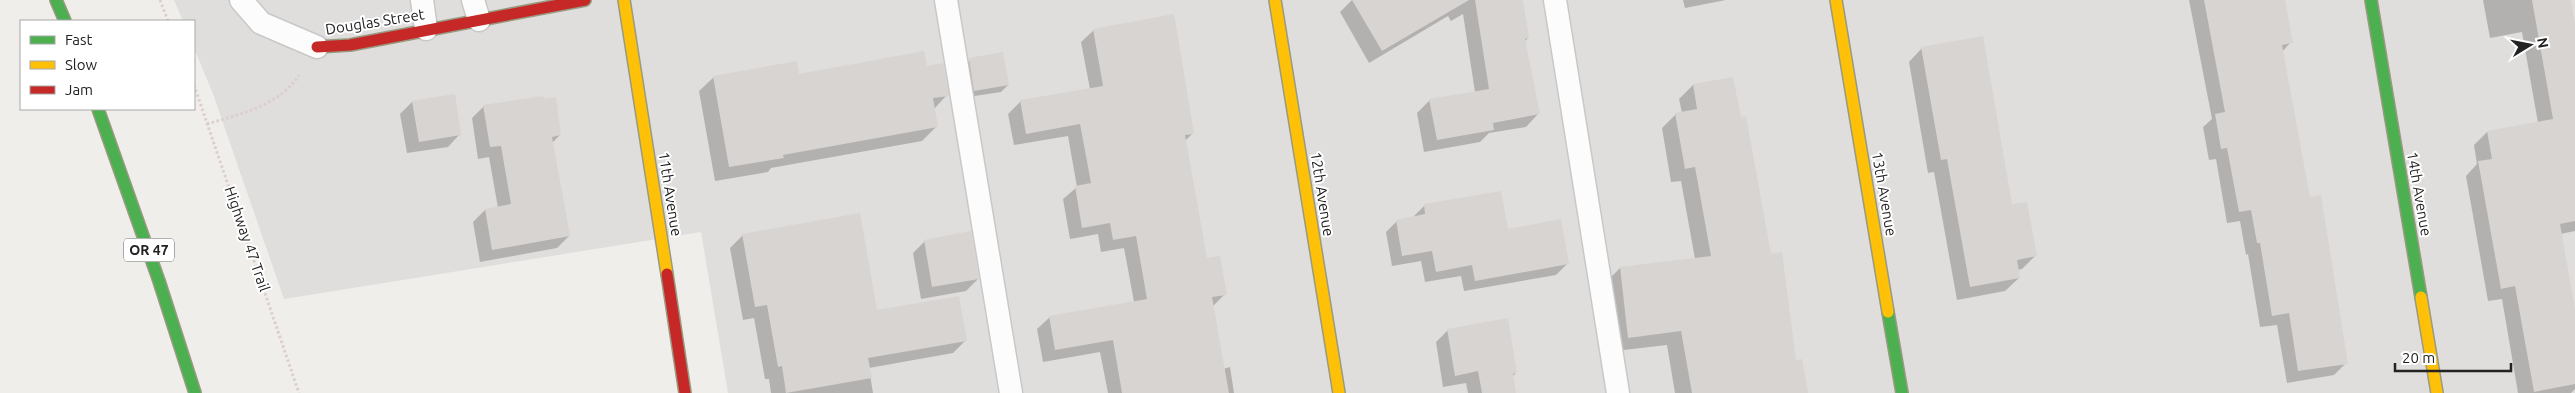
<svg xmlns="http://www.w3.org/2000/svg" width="2575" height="393" font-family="Ubuntu,sans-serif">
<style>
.residential{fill:#dfdedc}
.shadow{fill:#0003}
.building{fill:#d7d4d2}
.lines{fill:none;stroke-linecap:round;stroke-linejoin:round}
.lane-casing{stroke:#c9c8c7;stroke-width:25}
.fast-casing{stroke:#999a82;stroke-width:14}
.slow-casing{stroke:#999a82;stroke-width:14}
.jam-casing{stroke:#999a82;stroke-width:14}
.path{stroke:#dccecd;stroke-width:3;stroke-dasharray:2.5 2.5;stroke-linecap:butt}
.lane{stroke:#fdfcfc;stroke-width:22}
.fast{stroke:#4caf50;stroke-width:11}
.slow{stroke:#ffc107;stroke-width:11}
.jam{stroke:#c62828;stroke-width:11}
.labels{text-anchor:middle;stroke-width:4;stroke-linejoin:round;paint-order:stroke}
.shield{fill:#fff;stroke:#646464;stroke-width:1}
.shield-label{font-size:14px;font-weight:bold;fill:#222}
.street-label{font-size:15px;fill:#222;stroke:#fff}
</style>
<rect width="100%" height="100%" fill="#f0eeeb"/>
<!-- residential -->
<polygon class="residential" points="174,0 2575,0 2575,393 728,393 701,232 284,299 213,94 194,48 194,21 183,21"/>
<!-- shadow -->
<g class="shadow">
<polygon points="1352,0 1510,0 1528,38 1524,42 1538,114 1526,127 1489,133 1480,142 1424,152 1417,113 1430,100 1475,92 1463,14 1451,21 1448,16 1369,63 1340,12"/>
<polygon points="1683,0 1726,0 1685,8"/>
<polygon points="2189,0 2284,0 2291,42 2282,52 2309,198 2346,363 2334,375 2287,383 2277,325 2260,327 2248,254 2246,255 2240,221 2227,223 2216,159 2209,160 2203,127 2212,119"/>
<polygon points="2483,0 2569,0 2575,32 2575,231 2560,234 2575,313 2575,389 2571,393 2518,393 2502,299 2488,301 2466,176 2477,164 2474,145 2487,132 2538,123 2522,32 2490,38"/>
<polygon points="1094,30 1193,133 1185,141 1206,259 1225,294 1212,307 1223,369 1230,367 1234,393 1108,393 1100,352 1043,362 1037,329 1050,317 1134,302 1124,248 1101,252 1098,234 1070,239 1063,199 1077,187 1068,136 1014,145 1008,114 1021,101 1090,89 1081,42"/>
<polygon points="1922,48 2011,206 2035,256 2022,269 2017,270 2019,278 2005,291 1957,300 1934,172 1928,173 1909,62"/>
<polygon points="970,60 1008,85 1001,92 968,97 963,66"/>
<polygon points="926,67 947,95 934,109 937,126 922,141 771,168 768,172 715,181 699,91 714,77 798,75"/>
<polygon points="1732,78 1770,255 1795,362 1807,393 1675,393 1667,345 1615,351 1606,282 1620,268 1695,259 1681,181 1671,182 1662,128 1676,114 1682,113 1679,99 1693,85"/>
<polygon points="412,102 460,134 448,147 407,153 400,114"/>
<polygon points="484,106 560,135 552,143 569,236 557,248 480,262 473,222 485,210 498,208 489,157 478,159 472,118"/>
<polygon points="1424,206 1567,264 1556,275 1464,291 1461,276 1425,282 1421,261 1392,266 1386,232 1397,221 1413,217"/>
<polygon points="743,235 876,312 966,340 953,353 869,368 873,393 771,393 769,379 765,379 754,318 743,320 730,248"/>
<polygon points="925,241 978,279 966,291 921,299 913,253"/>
<polygon points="1448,330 1516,373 1512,377 1515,393 1468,393 1466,383 1443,387 1436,342"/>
</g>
<!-- building -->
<g class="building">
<polygon points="1352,0 1469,0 1382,51"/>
<polygon points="1475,0 1523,0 1529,38 1525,39 1540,114 1493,123 1494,130 1437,140 1429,99 1489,89"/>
<polygon points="2204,0 2285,0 2293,43 2282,45 2310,197 2321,195 2348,364 2298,371 2289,313 2272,316 2260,243 2257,243 2251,210 2239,212 2227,148 2221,149 2215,114 2225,112"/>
<polygon points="2532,0 2571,0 2575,25 2575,221 2560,224 2575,309 2575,384 2534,392 2515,286 2501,289 2478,161 2492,159 2487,131 2553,119"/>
<polygon points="1174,14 1194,134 1185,135 1207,258 1220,256 1227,295 1212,297 1229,393 1122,393 1113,340 1055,350 1049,316 1147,299 1136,236 1113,240 1110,223 1082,228 1075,186 1091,183 1080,124 1026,134 1020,100 1103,86 1093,29"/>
<polygon points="1983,36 2012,204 2027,202 2037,256 2017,260 2020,278 1970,287 1947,159 1941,160 1921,47"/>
<polygon points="924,51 927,66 943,63 949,96 933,98 938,127 783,155 784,158 729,167 713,76 797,61 799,74"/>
<polygon points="1003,52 1009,85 974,91 969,58"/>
<polygon points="1733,77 1741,117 1746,116 1771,254 1782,252 1796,360 1802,359 1808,393 1692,393 1681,331 1628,338 1620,267 1711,256 1695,167 1685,169 1675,113 1697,109 1693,84"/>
<polygon points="455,94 461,135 419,142 412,101"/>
<polygon points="543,96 544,99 556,97 561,135 552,137 570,236 492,250 485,209 511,204 501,146 490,147 483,105"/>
<polygon points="1501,191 1508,229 1561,219 1569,264 1475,281 1472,265 1436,272 1432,251 1402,256 1396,220 1425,214 1424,204"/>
<polygon points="860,213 877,310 959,296 967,341 868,358 872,378 786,393 782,366 778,367 767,305 755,307 742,234"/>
<polygon points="971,231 979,279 932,287 924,240"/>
<polygon points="1508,318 1517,373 1513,374 1516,393 1482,393 1478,371 1455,376 1447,329"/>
</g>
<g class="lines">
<defs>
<g id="lane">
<polyline points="241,0 261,23 317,47"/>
<polyline points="422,0 426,29"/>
<polyline points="473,0 479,20"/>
<polyline points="946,0 1011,393"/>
<polyline points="1555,0 1618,393"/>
</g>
<g id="fast">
<polyline points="56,0 65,21"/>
<polyline points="2371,0 2421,297"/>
<polyline points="98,109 159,281 195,393"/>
<polyline points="1888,312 1902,393"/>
</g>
<g id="slow">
<polyline points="624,0 667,274"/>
<polyline points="1275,0 1339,393"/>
<polyline points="1836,0 1888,312"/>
<polyline points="2421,297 2437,393"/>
</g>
<g id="jam">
<polyline points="317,47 350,45 585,0"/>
<polyline points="667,274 685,393"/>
</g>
</defs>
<!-- lane casing -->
<use href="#lane" class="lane-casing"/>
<!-- fast casing -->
<use href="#fast" class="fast-casing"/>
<!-- slow casing -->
<use href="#slow" class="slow-casing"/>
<!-- jam casing -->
<use href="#jam" class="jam-casing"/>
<!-- path -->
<g class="path">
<polyline points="160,0 168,21"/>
<polyline points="194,85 299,393"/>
<path d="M207 124C240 114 279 106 299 75"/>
</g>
<!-- lane -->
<use href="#lane" class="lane"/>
<!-- fast -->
<use href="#fast" class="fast"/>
<!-- slow -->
<use href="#slow" class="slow"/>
<!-- jam -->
<use href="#jam" class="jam"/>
</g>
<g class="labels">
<!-- shield labels -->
<rect class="shield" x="124" y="238.5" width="50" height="23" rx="4"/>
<g class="shield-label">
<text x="149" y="255">OR 47</text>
</g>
<!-- street labels -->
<g class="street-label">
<text transform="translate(375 22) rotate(-9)" y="5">Douglas Street</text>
<text transform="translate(670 194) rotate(81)" y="5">11th Avenue</text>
<text transform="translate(1322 194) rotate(81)" y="5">12th Avenue</text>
<text transform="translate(1884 194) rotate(80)" y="5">13th Avenue</text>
<text transform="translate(2419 194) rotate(80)" y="5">14th Avenue</text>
<text transform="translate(247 239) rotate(71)" y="5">Highway 47 Trail</text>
</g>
</g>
<!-- legend -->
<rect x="20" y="20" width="175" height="90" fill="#ffffff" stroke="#a7a7a7"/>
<rect x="30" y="36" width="25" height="8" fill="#4caf50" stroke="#a7a7a7"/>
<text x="65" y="45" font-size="15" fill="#222222">Fast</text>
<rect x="30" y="61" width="25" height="8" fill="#ffc107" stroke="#a7a7a7"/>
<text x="65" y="70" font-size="15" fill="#222222">Slow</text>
<rect x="30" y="86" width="25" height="8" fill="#c62828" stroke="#a7a7a7"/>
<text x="65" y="95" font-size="15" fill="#222222">Jam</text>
<!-- north arrow -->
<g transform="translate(2530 45) rotate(80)" stroke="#ffffff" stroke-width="4" paint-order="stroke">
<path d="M0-4L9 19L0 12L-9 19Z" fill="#222222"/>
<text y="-8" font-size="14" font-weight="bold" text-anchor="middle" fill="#222222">N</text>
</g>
<!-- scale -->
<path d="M2395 363v8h116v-8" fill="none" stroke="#222222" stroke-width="2.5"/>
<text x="2402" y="363" font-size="15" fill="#222222" stroke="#ffffff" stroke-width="4" paint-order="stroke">20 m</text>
</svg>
